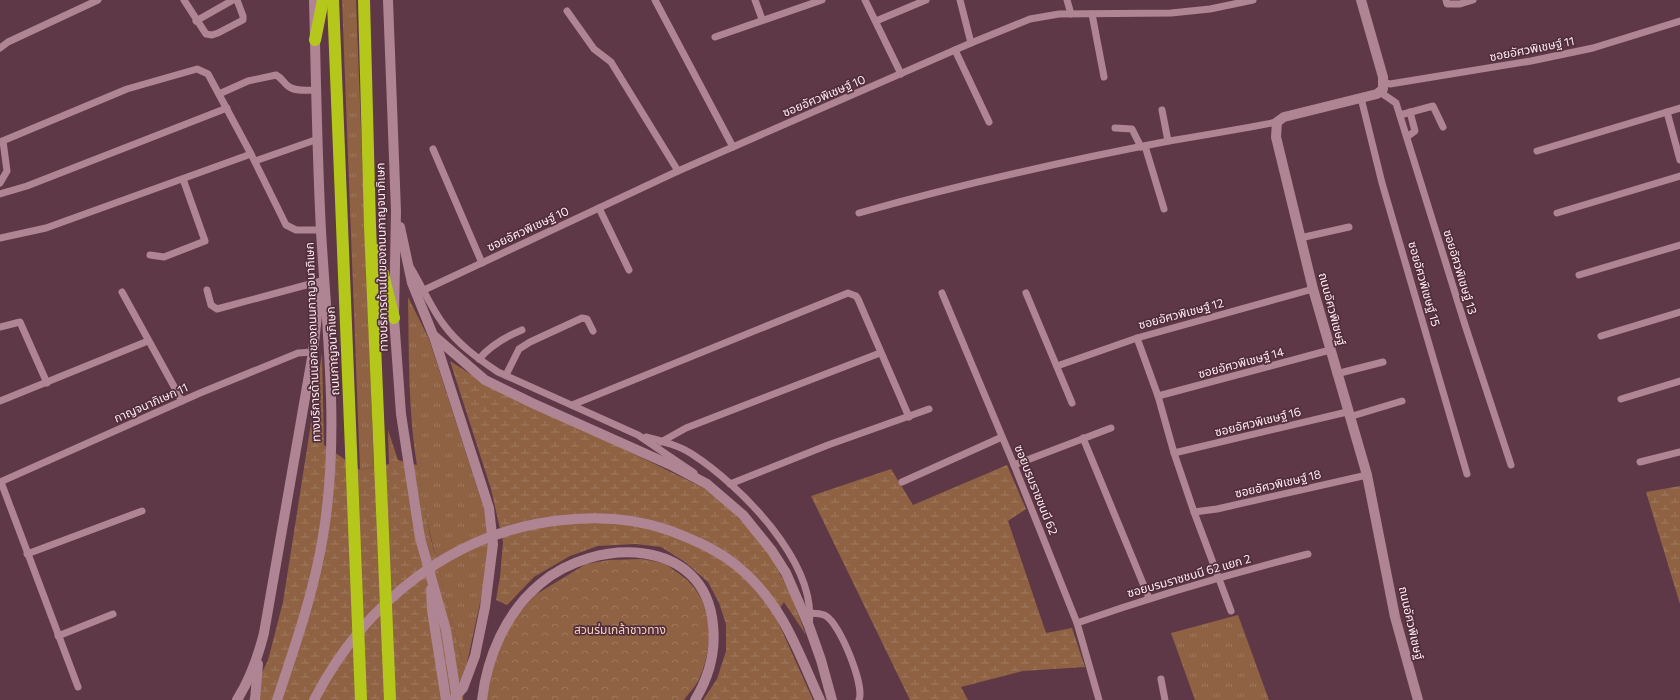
<svg xmlns="http://www.w3.org/2000/svg" width="1680" height="700" font-family="Commissioner,'Noto Sans Thai',sans-serif">
<style>
.grass{fill:url(#grass-tufts)}
.forest{fill:url(#forest-crowns)}
.wetland{fill:url(#wetland-marsh)}
.lines{fill:none;stroke-linecap:round;stroke-linejoin:round}
.street{stroke:#af8493;stroke-width:7}
.secondary{stroke:#af8493;stroke-width:10}
.highway{stroke:#b6c71b;stroke-width:12}
.labels{text-anchor:middle;stroke-width:3.5;stroke-linejoin:round;paint-order:stroke}
.street-label{font-size:12px;fill:#feeaf0;stroke:#522e3c}
.park-label{font-size:12px;fill:#f7d3ba;stroke:#522e3c}
</style>
<defs>
<pattern id="grass-tufts" width="24" height="20" patternUnits="userSpaceOnUse"><rect width="24" height="20" fill="#8e6243"/><path d="M3 7l-1-3M5 7V3M7 7l1-3M15 17l-1-3M17 17v-4M19 17l1-3" fill="none" stroke="#9f795e"/></pattern>
<pattern id="forest-crowns" width="20" height="18" patternUnits="userSpaceOnUse"><rect width="20" height="18" fill="#8e6243"/><path d="M2 6a3 3 0 1 1 6 0M12 15a3 3 0 1 1 6 0" fill="none" stroke="#9f795e"/></pattern>
<pattern id="wetland-marsh" width="20" height="14" patternUnits="userSpaceOnUse"><rect width="20" height="14" fill="#8e6243"/><path d="M1 5h8M5 5V1M11 12h8M15 12V8" fill="none" stroke="#9f795e"/></pattern>
</defs>
<rect width="100%" height="100%" fill="#5e3846"/>
<!-- grass -->
<g class="grass">
<polygon points="342,0 356,0 374,467 360,470"/>
<path d="M408 297 429 339 488 521 491 546 485 580 465 672C448 604 428 536 417 466 408 411 409 353 408 297Z"/>
<polygon points="1238,615 1269,700 1195,700 1171,633"/>
</g>
<!-- forest -->
<path class="forest" d="M641 559C648 560 655 561 662 563 667 564 671 568 675 571 713 594 716 639 700 677 697 685 689 693 684 700H485L494 659 503 637 515 618 535 595 586 564 609 560Z"/>
<!-- wetland -->
<g class="wetland">
<polygon points="322,353 324,445 360,470 389,464 388,430 398,460 417,465 430,535 465,672 463,700 249,700 268,660 283,602"/>
<polygon points="450,361 472,375 714,493 765,545 790,593 806,635 784,602 775,615 813,700 703,700 717,679 726,651 726,624 719,603 708,582 685,562 661,547 635,544 598,546 570,556 534,577 507,605 496,600 500,577 503,542 491,489"/>
<polygon points="1007,465 1026,509 1008,521 1046,633 1072,628 1085,667 1023,671 961,687 968,700 910,700 811,496 891,469 913,505"/>
<polygon points="1680,486 1680,604 1646,492"/>
</g>
<g class="lines">
<!-- street -->
<g class="street">
<polyline points="184,0 206,34 212,35 218,33 243,20 243,16 237,0"/>
<polyline points="655,0 733,147"/>
<polyline points="755,0 762,19"/>
<polyline points="865,0 901,74"/>
<polyline points="960,0 971,43"/>
<polyline points="1067,0 1071,14"/>
<polyline points="1446,0 1447,4 1460,4 1473,0"/>
<polyline points="567,11 594,49 611,62 678,171"/>
<polyline points="1092,14 1104,77"/>
<polyline points="196,21 233,0"/>
<polyline points="876,21 926,0"/>
<polyline points="715,37 822,0"/>
<polyline points="0,48 8,42 98,0"/>
<polyline points="955,50 989,122"/>
<polyline points="1384,82 1390,84 1531,61 1593,48 1680,21"/>
<polyline points="1380,92 1396,103 1465,325 1511,465"/>
<path d="M219 94 248 81 276 75C282 78 283 82 288 86 295 92 308 90 316 90"/>
<polyline points="1361,98 1382,183 1467,474"/>
<polyline points="1162,110 1168,141"/>
<polyline points="1667,112 1680,160"/>
<polyline points="1400,115 1433,106 1443,127"/>
<polyline points="1115,128 1132,129 1141,147"/>
<polyline points="1407,137 1415,131 1410,112"/>
<polyline points="0,142 127,89 197,69 208,74 251,154 286,225 296,230 321,230"/>
<polyline points="1145,146 1164,209"/>
<polyline points="433,149 482,263"/>
<polyline points="1537,151 1680,108"/>
<polyline points="255,161 318,139"/>
<polyline points="0,183 7,171 3,141"/>
<polyline points="0,194 27,186 227,108"/>
<polyline points="599,208 629,270"/>
<path d="M859 213C961 184 1065 161 1169 141 1205 135 1241 129 1277 122"/>
<polyline points="1557,213 1680,176"/>
<polyline points="0,238 46,228 251,154"/>
<polyline points="1300,238 1349,227"/>
<polyline points="150,255 164,257 205,241 183,179"/>
<path d="M411 268C422 286 431 308 444 325 458 344 477 358 498 372L638 435 694 473"/>
<polyline points="1579,275 1680,245"/>
<polyline points="207,290 211,305 217,309 321,281"/>
<polyline points="424,290 678,171 971,43 1030,19 1059,14 1171,13 1210,9 1253,0"/>
<polyline points="122,292 182,401"/>
<polyline points="942,293 1014,465 1077,623 1099,700"/>
<polyline points="1026,293 1072,403"/>
<polyline points="0,327 20,322 47,383"/>
<polyline points="1601,336 1680,312"/>
<polyline points="1137,338 1158,396 1174,453 1194,512 1231,611"/>
<path d="M479 359C491 345 505 337 522 330"/>
<polyline points="1057,366 1137,338 1313,289"/>
<polyline points="1336,374 1383,362"/>
<polyline points="506,375 519,349 530,342 582,318 587,319 593,331"/>
<polyline points="1158,396 1330,350"/>
<polyline points="1621,399 1680,381"/>
<polyline points="0,401 148,341"/>
<polyline points="572,405 848,293 856,296 858,299 909,417"/>
<polyline points="1349,417 1402,401"/>
<path d="M646 437C661 441 678 445 692 454 740 485 818 563 809 626"/>
<polyline points="1083,438 1149,598"/>
<polyline points="661,442 686,428 880,353"/>
<polyline points="1174,453 1347,412"/>
<polyline points="1640,462 1680,452"/>
<polyline points="1014,465 1111,428"/>
<polyline points="0,482 200,393 298,353 313,352"/>
<polyline points="1,482 78,687"/>
<polyline points="902,482 1002,437"/>
<polyline points="730,484 828,445 929,409"/>
<polyline points="1194,512 1217,509 1367,475"/>
<polyline points="27,554 142,511"/>
<path d="M811 613C816 614 821 613 826 616 840 624 865 686 859 700"/>
<path d="M1077 623C1154 596 1229 574 1308 554"/>
<polyline points="58,636 113,614"/>
<polyline points="1161,679 1165,700"/>
</g>
<!-- secondary -->
<g class="secondary">
<polyline points="388,0 396,211 394,318 401,414 420,538 446,630 457,700"/>
<polyline points="1361,0 1383,77 1383,89 1377,94 1284,117 1277,122 1276,137 1313,289 1367,475 1395,617 1418,700"/>
<polyline points="400,227 412,283 433,335 485,380 532,403 673,466 707,484 743,515 772,551 786,573 809,626 821,660 832,700"/>
<polyline points="434,337 489,508 493,544 485,607 475,656 463,688 455,697"/>
<polyline points="431,589 432,610 446,700"/>
<path d="M237 700C250 679 258 657 264 633L313 352 320 288"/>
<polyline points="255,700 258,664"/>
<path d="M277 700C295 646 314 592 323 536 340 436 327 332 321 231 317 154 316 77 314 0"/>
<path d="M314 700C364 603 453 531 563 520 599 516 634 518 668 530 695 540 723 552 744 572 784 608 798 652 820 700"/>
<path d="M482 700C487 657 506 612 540 584 595 537 705 536 713 625 716 653 709 677 695 700"/>
</g>
<!-- highway -->
<g class="highway">
<polyline points="333,0 361,700"/>
<polyline points="364,0 370,226 390,700"/>
<polyline points="315,40 323,0"/>
<polyline points="377,250 394,318"/>
</g>
</g>
<g class="labels">
<!-- street labels -->
<g class="street-label">
<text transform="translate(1532 49) rotate(-11)" y="4">ซอยอัศวพิเชษฐ์ 11</text>
<text transform="translate(824 96) rotate(-23)" y="4">ซอยอัศวพิเชษฐ์ 10</text>
<text transform="translate(528 229) rotate(-25)" y="4">ซอยอัศวพิเชษฐ์ 10</text>
<text transform="translate(382 257) rotate(-91)" y="4">ทางบริการด้านในของถนนกาญจนาภิเษก</text>
<text transform="translate(1460 272) rotate(73)" y="4">ซอยอัศวพิเชษฐ์ 13</text>
<text transform="translate(1424 284) rotate(74)" y="4">ซอยอัศวพิเชษฐ์ 15</text>
<text transform="translate(1332 309) rotate(75)" y="4">ถนนอัศวพิเชษฐ์</text>
<text transform="translate(1181 314) rotate(-15)" y="4">ซอยอัศวพิเชษฐ์ 12</text>
<text transform="translate(313 342) rotate(-92)" y="4">ทางบริการด้านนอกของถนนกาญจนาภิเษก</text>
<text transform="translate(333 351) rotate(-93)" y="4">ถนนกาญจนาภิเษก</text>
<text transform="translate(1241 363) rotate(-15)" y="4">ซอยอัศวพิเชษฐ์ 14</text>
<text transform="translate(151 403) rotate(-24)" y="4">กาญจนาภิเษก 11</text>
<text transform="translate(1258 422) rotate(-14)" y="4">ซอยอัศวพิเชษฐ์ 16</text>
<text transform="translate(1278 484) rotate(-13)" y="4">ซอยอัศวพิเชษฐ์ 18</text>
<text transform="translate(1036 490) rotate(68)" y="4">ซอยบรมราชชนนี 62</text>
<text transform="translate(1189 576) rotate(-16)" y="4">ซอยบรมราชชนนี 62 แยก 2</text>
<text transform="translate(1411 623) rotate(77)" y="4">ถนนอัศวพิเชษฐ์</text>
</g>
<!-- park labels -->
<g class="park-label">
<text x="620" y="634">สวนร่มเกล้าชาวทาง</text>
</g>
</g>
</svg>
